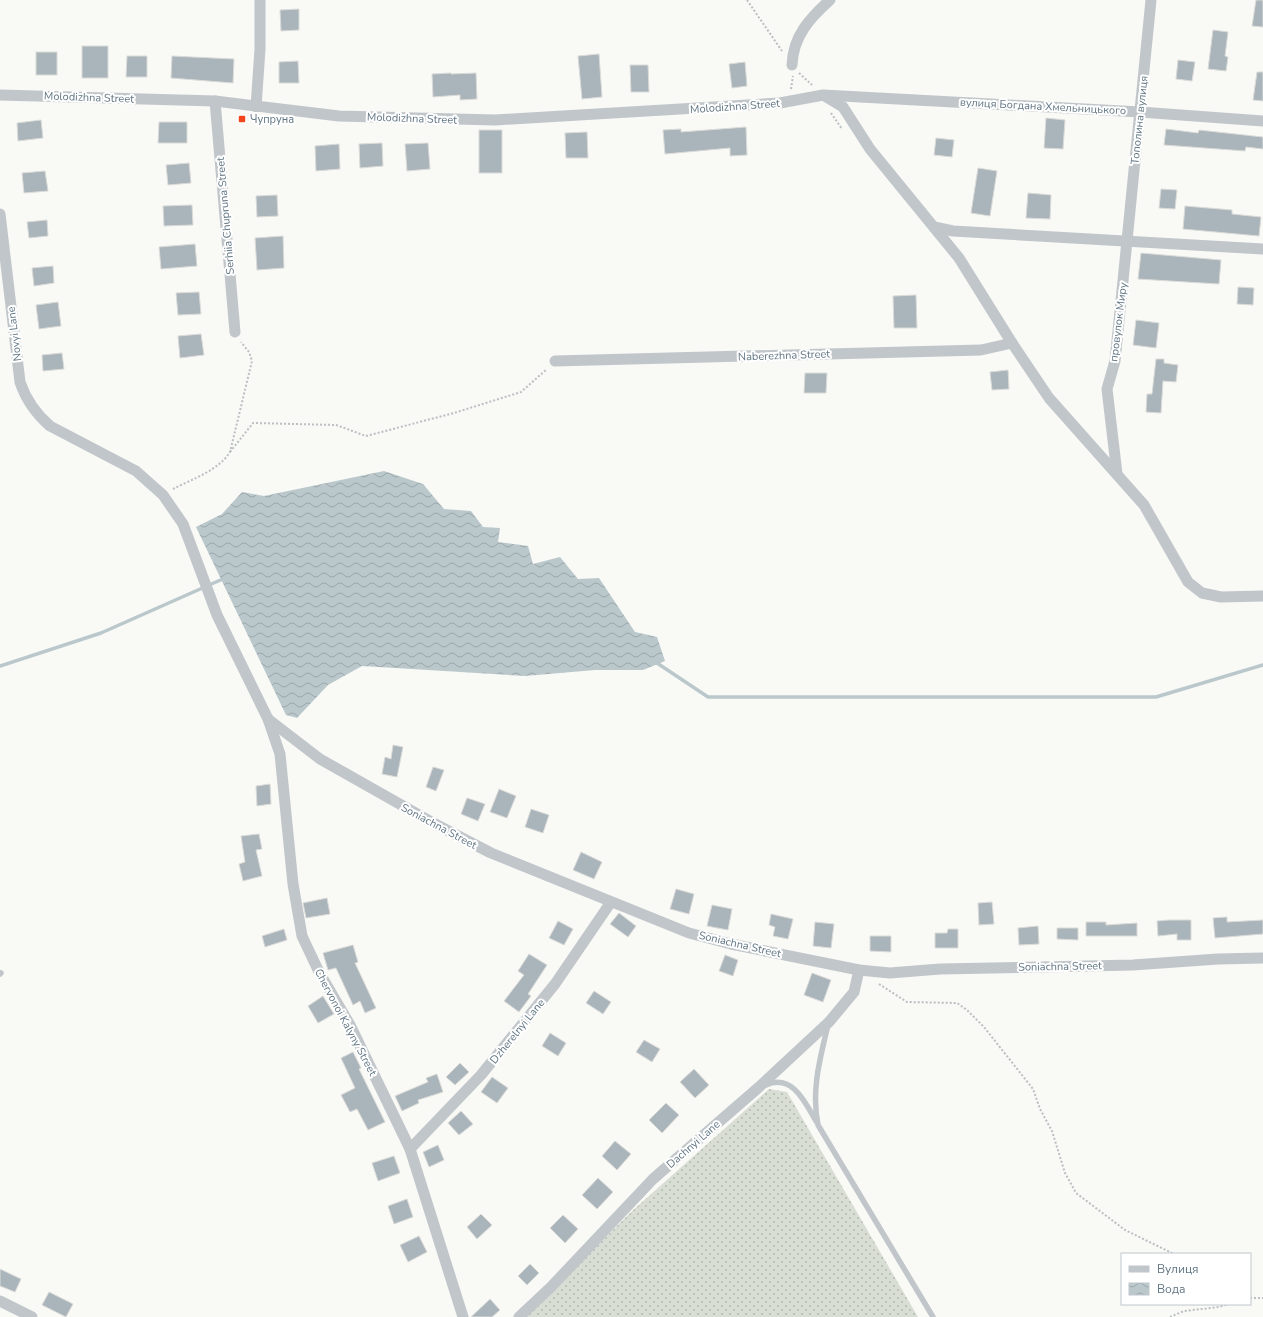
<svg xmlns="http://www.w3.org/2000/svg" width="1263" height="1317" font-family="'Nunito Sans',sans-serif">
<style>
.grass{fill:url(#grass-dots)}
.water{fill:url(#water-waves)}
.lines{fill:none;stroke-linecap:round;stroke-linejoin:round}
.stream{stroke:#bac8cc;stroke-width:3.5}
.building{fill:#aab4bb;stroke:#dbdbd8}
.path{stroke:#bbbfc2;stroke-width:2;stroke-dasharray:2 2;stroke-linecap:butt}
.service{stroke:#c1c6ca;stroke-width:5.5}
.minor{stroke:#c1c6ca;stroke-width:11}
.poi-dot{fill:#f2461c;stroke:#fff;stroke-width:1.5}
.labels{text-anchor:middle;stroke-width:4;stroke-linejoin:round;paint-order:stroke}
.street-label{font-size:11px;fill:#617684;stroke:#fff}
.poi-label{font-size:11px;fill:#617684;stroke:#fff;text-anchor:start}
</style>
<defs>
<pattern id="grass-dots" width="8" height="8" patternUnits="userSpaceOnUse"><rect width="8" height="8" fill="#d9ded5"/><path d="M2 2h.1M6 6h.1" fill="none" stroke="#b3b9b2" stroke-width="1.8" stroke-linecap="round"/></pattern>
<pattern id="water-waves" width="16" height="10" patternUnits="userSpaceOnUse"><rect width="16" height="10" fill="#bac8cc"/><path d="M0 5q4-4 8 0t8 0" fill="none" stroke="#9ba7ab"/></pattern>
</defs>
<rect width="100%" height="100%" fill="#f9f9f6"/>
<!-- grass -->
<polygon class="grass" points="769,1089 787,1092 918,1317 525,1317 632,1211"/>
<!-- water -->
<polygon class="water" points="384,471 423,484 444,509 471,511 483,527 500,528 498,542 528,546 533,564 560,557 578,579 599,578 635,632 657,637 665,661 643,670 595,670 525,676 362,666 328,685 297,718 286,715 196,527 222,514 242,492 264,496"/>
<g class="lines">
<!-- stream -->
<g class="stream">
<polyline points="654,661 708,697 1156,697 1263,665"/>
<polyline points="0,666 101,633 225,578"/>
</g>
</g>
<!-- building -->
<g class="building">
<polygon points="1256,0 1263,0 1263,27 1252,26"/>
<polygon points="299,9 299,30 281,31 280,10"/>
<polygon points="1213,30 1228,32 1225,56 1228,57 1226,71 1208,69"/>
<rect x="82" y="46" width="26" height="32"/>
<rect x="36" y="52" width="21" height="23"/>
<polygon points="599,54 602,97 582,99 578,56"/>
<polygon points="127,56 147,56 147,77 126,77"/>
<polygon points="172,56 234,59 233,83 171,78"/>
<polygon points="1178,60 1195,62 1192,81 1176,79"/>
<polygon points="298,61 299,83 279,83 279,62"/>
<polygon points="745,62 747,86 732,88 729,64"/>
<polygon points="630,65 648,65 649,92 631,92"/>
<polygon points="1257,72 1263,72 1263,101 1253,100"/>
<polygon points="451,73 451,74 476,73 477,99 460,100 460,95 433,97 432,74"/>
<polygon points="1046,118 1065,120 1063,149 1044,148"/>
<polygon points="41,120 43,138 18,141 17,123"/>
<polygon points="159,122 187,122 187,143 158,143"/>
<polygon points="746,127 747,155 730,156 730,148 665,154 663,130 681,129 681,132"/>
<polygon points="1166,129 1198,133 1199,130 1263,137 1263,149 1246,147 1245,151 1164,145"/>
<rect x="479" y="130" width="23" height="43"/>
<polygon points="587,132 588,158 566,158 565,133"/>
<polygon points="936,138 954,140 952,157 934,155"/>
<polygon points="382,143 383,166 360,168 359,144"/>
<polygon points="428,143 430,169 407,171 405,144"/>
<polygon points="339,144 340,169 316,171 315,146"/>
<polygon points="189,163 191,183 168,185 166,165"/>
<polygon points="978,168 997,171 990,216 971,213"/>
<polygon points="45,171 48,191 24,193 22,173"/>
<polygon points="1161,189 1177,190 1175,209 1159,208"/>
<polygon points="1028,193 1051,195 1050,219 1026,218"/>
<polygon points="277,195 278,216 257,217 256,196"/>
<polygon points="192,205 193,225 164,226 163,206"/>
<polygon points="1185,206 1232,210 1232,214 1261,217 1259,236 1183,229"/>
<polygon points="47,220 48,236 29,238 27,222"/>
<polygon points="283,236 284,268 257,270 255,238"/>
<polygon points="195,244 197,266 161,269 159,247"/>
<polygon points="1141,253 1221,260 1219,284 1138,279"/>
<polygon points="53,266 54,283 34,286 32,268"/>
<polygon points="1238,287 1254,288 1253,305 1237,304"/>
<polygon points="199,292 201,314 178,315 176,293"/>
<polygon points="916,295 917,328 894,328 893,296"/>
<polygon points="58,302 61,326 39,329 36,305"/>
<polygon points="1136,320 1159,323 1156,348 1133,345"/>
<polygon points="201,334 204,355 180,358 178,336"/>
<polygon points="62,353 64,369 43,371 42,355"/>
<polygon points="1156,359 1164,359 1164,363 1178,365 1176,382 1163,381 1161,413 1146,412 1147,394 1152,394"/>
<polygon points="1008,370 1009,389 992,390 990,372"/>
<polygon points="805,373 827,373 826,393 804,393"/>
<polygon points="393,745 403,747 397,777 382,774 385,757 391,759"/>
<polygon points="433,767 444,770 436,791 426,787"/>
<polygon points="270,784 271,804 257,806 256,786"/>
<polygon points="499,789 516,796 507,818 490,812"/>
<polygon points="467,798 485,804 478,821 461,814"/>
<polygon points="531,809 549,815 543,833 525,827"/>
<polygon points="259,834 262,849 256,850 262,876 243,881 239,864 245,862 241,836"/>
<polygon points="581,852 602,862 594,879 573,870"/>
<polygon points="676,889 694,894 689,914 670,909"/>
<polygon points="327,898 330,914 306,918 303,903"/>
<polygon points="992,902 994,924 979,925 978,903"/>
<polygon points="712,905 732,909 728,930 707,926"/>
<polygon points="619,913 636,926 628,937 610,924"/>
<polygon points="771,914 793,919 788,939 773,936 775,927 769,925"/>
<polygon points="1227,917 1227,922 1263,920 1263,934 1215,938 1213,918"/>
<polygon points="1169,920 1191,920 1191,940 1177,940 1177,934 1158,936 1157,921"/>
<polygon points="558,921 573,929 564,945 549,938"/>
<polygon points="815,922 834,924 831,948 813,946"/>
<polygon points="1086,922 1106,922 1106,925 1137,923 1137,936 1086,936"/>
<polygon points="1038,926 1039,944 1019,945 1018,928"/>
<polygon points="1057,928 1078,928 1078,940 1057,939"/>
<polygon points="284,929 287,940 265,947 262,936"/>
<polygon points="948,929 958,929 958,948 935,948 935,933 947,933"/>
<polygon points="870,936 891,936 891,952 870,951"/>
<polygon points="353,945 358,962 355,963 376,1008 365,1013 360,1001 353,1005 336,968 328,970 323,953"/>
<polygon points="529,954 547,965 528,994 531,996 519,1012 504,1001 524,975 518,971"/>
<polygon points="725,955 738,960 733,976 719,971"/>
<polygon points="812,973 831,980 823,1002 804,995"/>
<polygon points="594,991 611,1002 603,1014 586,1003"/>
<polygon points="323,996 334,1014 318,1023 308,1006"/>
<polygon points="550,1033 566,1043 558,1056 542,1046"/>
<polygon points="644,1040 660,1049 652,1062 636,1052"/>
<polygon points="353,1052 361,1068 359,1069 385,1122 368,1130 357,1109 350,1112 341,1095 355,1088 341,1058"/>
<polygon points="460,1063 469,1072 455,1085 446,1077"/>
<polygon points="694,1069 709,1085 695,1098 680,1082"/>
<polygon points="437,1074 443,1092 418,1100 419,1103 402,1111 395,1096 428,1082 426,1078"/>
<polygon points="492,1077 508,1088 497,1103 481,1092"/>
<polygon points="666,1103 679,1115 662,1133 649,1120"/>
<polygon points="461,1111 473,1124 459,1135 448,1123"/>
<polygon points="615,1141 631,1154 617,1170 602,1156"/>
<polygon points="438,1145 444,1160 429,1167 423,1152"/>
<polygon points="394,1156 400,1173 378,1181 372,1163"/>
<polygon points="598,1178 613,1192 597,1209 582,1195"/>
<polygon points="407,1199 413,1217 394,1224 388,1206"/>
<polygon points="481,1214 492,1225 477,1239 467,1227"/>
<polygon points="563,1215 578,1229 565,1243 550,1228"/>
<polygon points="419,1236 427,1252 408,1262 400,1245"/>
<polygon points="530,1264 539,1273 527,1285 518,1276"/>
<polygon points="0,1269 21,1279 15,1292 0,1286"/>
<polygon points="49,1292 73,1304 66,1317 42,1305"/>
<polygon points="490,1299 500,1310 492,1317 471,1317"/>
</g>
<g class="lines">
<!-- path -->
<g class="path">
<polyline points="747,0 782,51"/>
<polyline points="799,73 812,85"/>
<polyline points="791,89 793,76"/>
<polyline points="831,113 842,129"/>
<polyline points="230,452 253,423 336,425 366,436 454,413 521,392 547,369"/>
<path d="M173 489C192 479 218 471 230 452L252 361 249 352 241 342"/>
<polyline points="879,984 907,1002 957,1003 967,1010 984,1027 1033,1089 1040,1109 1052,1131 1065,1173 1076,1193 1125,1230 1174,1254"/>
<polyline points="1250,1298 1263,1298"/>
<polyline points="1170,1317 1184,1311 1219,1307 1228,1304"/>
</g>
<!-- service -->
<g class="service">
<polyline points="0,974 1,973"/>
<path d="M828 1025C820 1058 811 1091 818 1125L933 1317"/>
<path d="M766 1085C792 1073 805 1102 816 1121"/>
</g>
<!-- minor -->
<g class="minor">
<path d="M792 65C793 36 810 18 830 0"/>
<polyline points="0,95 215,101 339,116 495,120 780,103 823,95 1140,112 1263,121"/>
<polyline points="825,96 843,107 870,149 959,258 1012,343 1049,398 1144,505 1188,582 1202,593 1221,597 1263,596"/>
<polyline points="215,101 235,332"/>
<polyline points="256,107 260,49 260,0"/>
<path d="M0 214 20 382C26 400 35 413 50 426L136 471 163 495 183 524 217 615 268 719 280 754 293 884 302 936 319 972 350 1025 410 1149 463 1317"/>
<polyline points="934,227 953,231 1263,249"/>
<polyline points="555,361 981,350 1012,343"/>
<polyline points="1117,474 1107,389 1115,361 1151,0"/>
<polyline points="268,719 320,759 435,824 491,853 689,933 731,944 859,970 890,973 940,969 1133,965 1218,959 1263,958"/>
<polyline points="410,1149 481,1075 555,984 611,902"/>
<polyline points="0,1301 32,1317"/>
<polyline points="519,1317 551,1287 653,1179 758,1088 829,1022 854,992 859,970"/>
</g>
</g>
<!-- markers -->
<rect class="poi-dot" x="238" y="115" width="8" height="8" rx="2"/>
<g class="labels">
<!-- street labels -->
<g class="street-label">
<text transform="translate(89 97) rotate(2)" y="4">Molodizhna Street</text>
<text transform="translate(735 106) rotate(-4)" y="4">Molodizhna Street</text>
<text transform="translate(1043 106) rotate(3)" y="4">вулиця Богдана Хмельницького</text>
<text transform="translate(412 118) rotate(2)" y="4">Molodizhna Street</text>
<text transform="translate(1139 120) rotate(-84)" y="4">Тополина вулиця</text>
<text transform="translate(225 216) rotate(-95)" y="4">Serhiia Chupruna Street</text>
<text transform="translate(1118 322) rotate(-83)" y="4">провулок Миру</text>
<text transform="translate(14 334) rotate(-97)" y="4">Novyi Lane</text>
<text transform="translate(784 355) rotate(-2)" y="4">Naberezhna Street</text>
<text transform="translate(439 826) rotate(28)" y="4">Soniachna Street</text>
<text transform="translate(740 944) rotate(13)" y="4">Soniachna Street</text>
<text transform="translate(1060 966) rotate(-1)" y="4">Soniachna Street</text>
<text transform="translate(346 1022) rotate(62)" y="4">Chervonoi Kalyny Street</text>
<text transform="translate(517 1031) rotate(-51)" y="4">Dzherelnyi Lane</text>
<text transform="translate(693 1144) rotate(-41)" y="4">Dachnyi Lane</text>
</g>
<!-- poi labels -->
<g class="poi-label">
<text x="250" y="123">Чупруна</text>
</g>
</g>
<!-- legend -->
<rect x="1121" y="1253" width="130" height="52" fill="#ffffff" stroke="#c0c8ce"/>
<rect x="1129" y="1266" width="20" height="6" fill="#c1c6ca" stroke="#c0c8ce"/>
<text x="1157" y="1273" font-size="12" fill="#617684">Вулиця</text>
<rect x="1129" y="1283" width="20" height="12" fill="url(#water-waves)" stroke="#c0c8ce"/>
<text x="1157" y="1293" font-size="12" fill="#617684">Вода</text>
</svg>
